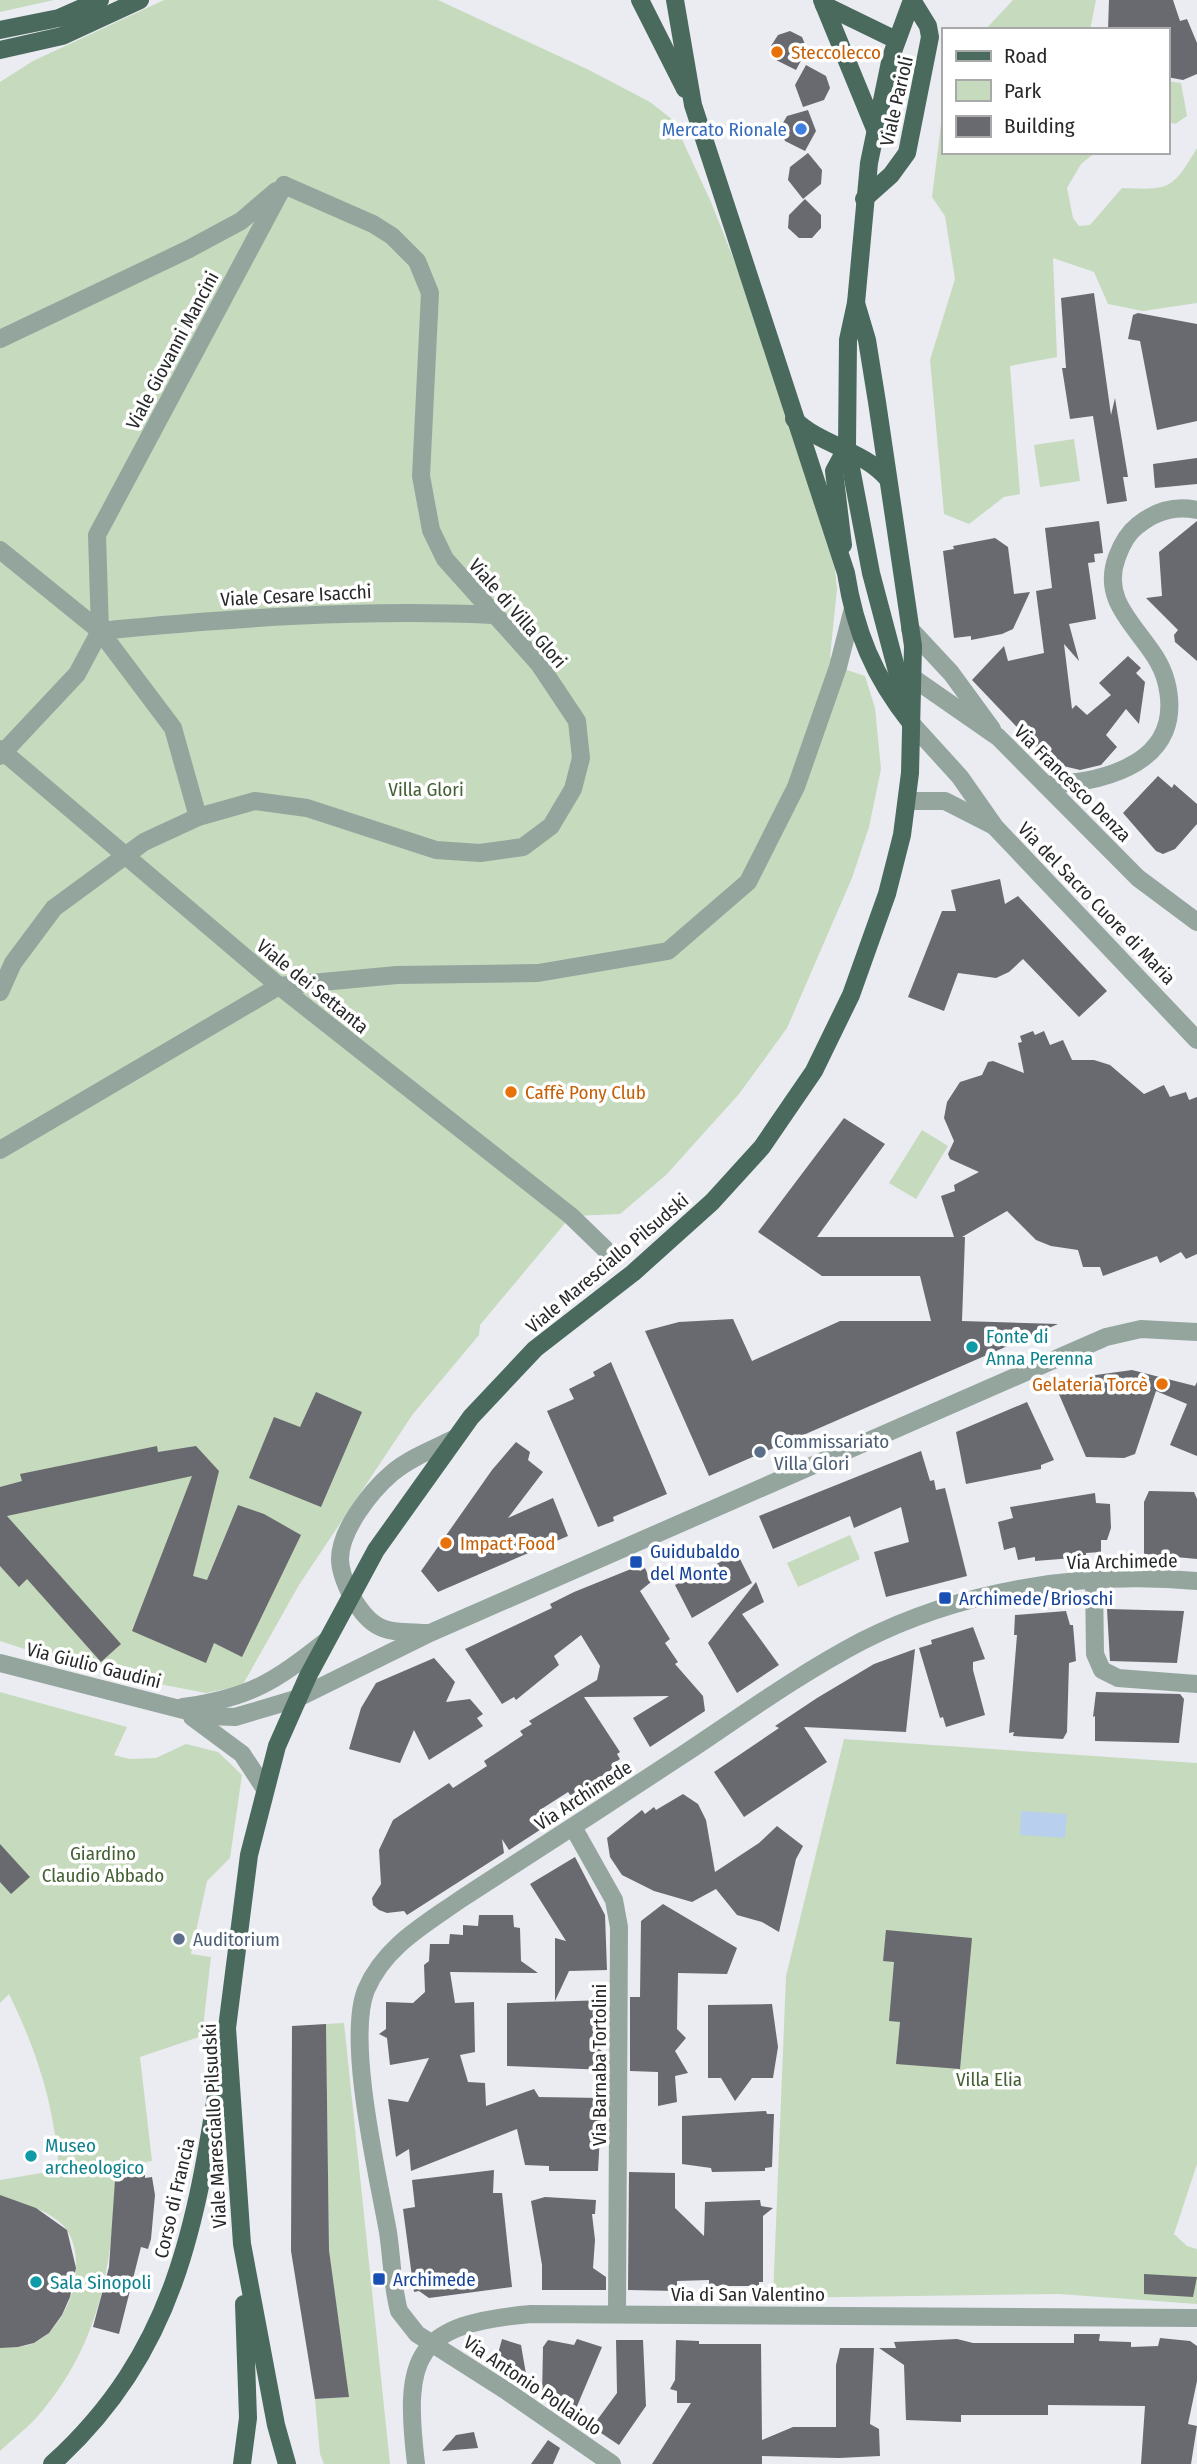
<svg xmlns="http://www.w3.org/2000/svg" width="1197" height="2464" font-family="'Fira Sans Condensed',sans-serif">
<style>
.green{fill:#c6dabd}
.water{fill:#b8d0ed}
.building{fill:#686a6f}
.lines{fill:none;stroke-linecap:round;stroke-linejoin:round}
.minor{stroke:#94a59e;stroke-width:18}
.major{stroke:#4b6a5e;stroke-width:18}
.food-dot{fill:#e8710a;stroke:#fff;stroke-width:2.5}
.shop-dot{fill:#3f7fe0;stroke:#fff;stroke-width:2.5}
.culture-dot{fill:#0f9aa8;stroke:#fff;stroke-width:2.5}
.service-dot{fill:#5c6f8a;stroke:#fff;stroke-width:2.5}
.transit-dot{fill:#1a4fb4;stroke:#fff;stroke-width:2.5}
.labels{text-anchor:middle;stroke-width:7;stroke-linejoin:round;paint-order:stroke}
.food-label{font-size:19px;fill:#c56008;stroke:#fff;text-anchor:start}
.street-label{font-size:19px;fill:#28292b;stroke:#fff}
.shop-label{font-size:19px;fill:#366cbe;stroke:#fff;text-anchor:end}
.park-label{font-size:19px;fill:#436134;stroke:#fff}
.culture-label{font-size:19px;fill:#0d838f;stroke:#fff;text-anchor:start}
.service-label{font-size:19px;fill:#4e5e75;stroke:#fff;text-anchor:start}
.transit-label{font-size:19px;fill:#164399;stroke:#fff;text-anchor:start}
</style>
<rect width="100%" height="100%" fill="#eaecf2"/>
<!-- green -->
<g class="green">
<polygon points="0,0 54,0 0,12"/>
<polygon points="164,0 438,0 589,70 650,102 673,120 711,202 754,311 831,531 837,589 830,657 838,667 865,676 875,708 881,769 869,827 852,878 787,1028 739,1094 666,1175 620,1214 571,1216 480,1325 479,1335 413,1414 299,1585 242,1686 206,1693 96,1672 0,1641 0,82 33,61"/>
<polygon points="1013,0 1096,0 1090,30 985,30"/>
<polygon points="1167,81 1181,83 1187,116 1175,124 1167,121"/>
<path d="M943 108V152H1096L1081 164 1067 188 1073 218 1079 226 1090 225 1122 188C1170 190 1172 190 1197 148V303L1143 311 1108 304 1094 272 1053 258 1057 357 1010 366 1020 494 1004 497 969 524 944 514 930 360 955 279 945 216 932 197Z"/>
<polygon points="1074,439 1080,481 1040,487 1034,445"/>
<polygon points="922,1130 948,1146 916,1199 889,1183"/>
<polygon points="850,1535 860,1559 798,1587 787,1563"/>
<path d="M0 1692 127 1727 114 1755 130 1759 156 1758 186 1744 218 1752 242 1775 230 1858 207 1881 191 1954 211 1957 202 2036 140 2057 152 2161 116 2167C113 2258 103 2337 43 2410 31 2425 14 2438 0 2451V2347C11 2347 22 2348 32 2344 69 2328 89 2264 67 2230 53 2210 22 2204 0 2197V2180L59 2170C54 2105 38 2053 9 1994L0 2003Z"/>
<polygon points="844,1739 1197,1763 1197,2164 1174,2234 1187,2246 1197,2249 1197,2304 1059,2294 773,2298 786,1976"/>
<polygon points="344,2023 390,2464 324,2464 320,2454 315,2399 348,2397 329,2250 326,2024"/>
</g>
<!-- water -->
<polygon class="water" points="1021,1811 1067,1814 1065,1838 1020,1835"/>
<!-- building -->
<g class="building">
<polygon points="1109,0 1173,0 1180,21 1187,19 1197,43 1197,74 1183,80 1167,77 1167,30 1108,30"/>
<polygon points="790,31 802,37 807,49 796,70 776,60 771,46 778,35"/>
<polygon points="806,65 826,76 830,88 824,100 803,107 795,85"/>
<polygon points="808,110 816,131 805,151 785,141 780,128 787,116"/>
<polygon points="808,153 822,170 821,184 803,199 788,180 790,167"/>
<polygon points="805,199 821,215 821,228 812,238 799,238 788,228 789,215"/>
<polygon points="1094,293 1111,415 1115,398 1128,477 1123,477 1127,501 1107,504 1093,416 1070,419 1062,368 1066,368 1061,298"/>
<polygon points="1138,313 1197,324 1197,421 1157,430 1140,341 1128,339 1133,315"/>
<polygon points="1197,458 1197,484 1155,488 1153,464"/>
<polygon points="1099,521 1103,553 1094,554 1095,562 1088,563 1096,619 1069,624 1079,661 1064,644 1072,709 1076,705 1087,715 1111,695 1099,683 1128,656 1141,668 1136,673 1145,682 1139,724 1126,709 1106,735 1117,747 1101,765 1080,770 1051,763 972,680 1004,646 1008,661 1044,653 1036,591 1052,588 1045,528"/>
<polygon points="1197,521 1197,661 1175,642 1174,635 1178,630 1146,598 1162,596 1159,552"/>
<polygon points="995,538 1008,547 1014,594 1030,592 1013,629 1002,634 971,640 971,636 954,638 943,551 954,549 953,546"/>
<polygon points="1158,776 1172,788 1174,784 1197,804 1197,824 1175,849 1163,854 1156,851 1123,813"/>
<polygon points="1000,879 1005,904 1018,896 1107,991 1079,1017 1023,959 1009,972 996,978 958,973 944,1011 908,997 942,911 956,911 951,890"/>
<polygon points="1033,1031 1035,1035 1044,1031 1050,1045 1063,1040 1072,1060 1094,1060 1110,1065 1144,1094 1164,1085 1170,1097 1186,1092 1189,1100 1197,1097 1197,1254 1186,1259 1181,1252 1160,1263 1157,1256 1103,1276 1100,1267 1083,1267 1078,1250 1051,1246 1036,1240 1007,1211 962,1237 965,1237 962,1321 1058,1324 709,1476 645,1331 679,1322 733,1319 752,1361 840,1321 931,1321 920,1276 822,1276 758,1232 844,1118 885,1144 817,1237 954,1237 941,1196 955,1191 954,1185 979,1172 950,1159 948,1154 954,1141 944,1118 947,1102 960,1082 982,1075 988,1062 993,1061 1024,1073 1018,1043 1022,1042 1020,1036"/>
<polygon points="611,1362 667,1494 613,1517 614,1521 598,1527 547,1411 574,1399 569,1389 595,1376 593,1372"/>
<polygon points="1132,1370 1195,1386 1197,1382 1197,1456 1170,1445 1187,1404 1156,1391 1135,1454 1124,1458 1086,1457 1058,1392 1096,1375"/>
<polygon points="316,1392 362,1412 321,1507 249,1478 274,1417 300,1427"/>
<polygon points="1027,1402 1054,1460 1041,1465 1041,1469 966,1484 956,1432"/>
<polygon points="516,1442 530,1452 528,1460 543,1472 508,1518 553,1498 568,1536 438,1592 421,1571 492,1470"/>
<polygon points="157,1446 158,1452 196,1446 219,1471 193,1576 207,1580 238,1505 264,1514 301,1535 242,1657 214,1643 206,1663 132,1631 192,1476 7,1516 121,1644 101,1662 27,1579 19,1587 0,1566 0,1487 22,1481 20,1474"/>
<polygon points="921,1451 930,1481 934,1480 936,1490 945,1488 967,1576 886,1597 874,1552 909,1542 901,1507 854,1528 850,1516 773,1549 759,1516"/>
<polygon points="1149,1491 1194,1492 1197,1499 1197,1559 1144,1554 1144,1502"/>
<polygon points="1095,1493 1096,1503 1110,1504 1111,1528 1107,1540 1101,1540 1101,1552 1086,1553 1086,1557 1035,1561 1035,1557 1018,1560 1015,1547 1004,1550 998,1522 1013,1518 1010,1507"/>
<polygon points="734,1555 740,1559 752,1583 692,1618 675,1585"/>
<polygon points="636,1567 640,1571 645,1568 651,1582 640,1591 670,1639 665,1643 678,1662 675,1664 703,1696 705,1711 650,1747 633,1718 669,1696 584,1697 620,1752 617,1754 620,1759 614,1763 616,1767 571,1796 568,1792 540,1810 549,1824 509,1850 502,1839 504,1853 407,1915 404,1911 387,1913 379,1910 373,1905 372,1898 381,1884 379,1850 393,1820 449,1783 453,1788 487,1766 484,1761 523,1735 520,1731 532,1724 529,1721 597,1680 600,1666 581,1635 554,1656 559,1665 516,1700 514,1697 502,1704 465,1649 552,1608 550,1604 574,1592"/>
<polygon points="756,1582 764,1602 742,1614 779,1665 737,1693 708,1643"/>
<polygon points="1107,1609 1184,1611 1177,1663 1110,1661"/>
<polygon points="1066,1611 1070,1625 1073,1625 1076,1661 1069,1663 1067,1732 1063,1739 1013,1736 1014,1732 1009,1733 1017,1635 1014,1635 1015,1615"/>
<polygon points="973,1627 985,1659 973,1662 973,1670 985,1715 946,1727 943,1717 940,1718 919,1648 932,1644 931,1640"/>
<polygon points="915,1649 906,1732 804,1727 827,1762 744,1817 714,1772 779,1728 775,1726 817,1698 874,1664"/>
<polygon points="434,1658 455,1682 446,1702 470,1699 483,1714 477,1718 483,1726 429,1760 414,1730 400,1763 349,1749 361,1708 376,1683"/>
<polygon points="1096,1692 1180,1694 1184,1699 1179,1743 1095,1741 1095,1716 1093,1717"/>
<polygon points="683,1794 698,1804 706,1820 715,1872 759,1843 777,1826 803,1846 796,1859 779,1932 762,1922 737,1915 716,1889 692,1902 654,1891 622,1875 610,1857 607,1838 642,1810 645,1814 654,1807 656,1810"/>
<polygon points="0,1844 30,1877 11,1894 0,1882"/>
<polygon points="575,1857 605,1915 607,1970 569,1971 555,2001 555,1938 566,1941 530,1884"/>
<polygon points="663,1904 737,1948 727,1974 678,1973 677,2029 686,2038 675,2051 688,2073 675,2076 677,2102 658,2106 658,2072 630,2071 630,1997 640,1997 641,1921"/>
<polygon points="479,1915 513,1915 514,1927 520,1928 521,1961 538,1973 450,1972 455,2003 474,2002 475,2052 460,2055 468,2082 485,2083 486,2106 534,2089 539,2097 602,2098 598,2171 549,2171 549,2166 525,2165 517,2129 411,2171 409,2149 396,2157 388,2099 408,2102 429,2058 390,2065 387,2038 379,2034 386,2029 386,2002 413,2003 425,1992 424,1965 429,1961 430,1944 449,1944 450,1934 463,1935 463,1925 478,1926"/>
<polygon points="886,1930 972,1938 960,2069 896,2064 900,2022 889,2021 894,1962 883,1961"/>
<polygon points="607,2000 607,2016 594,2024 594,2045 607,2055 607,2070 507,2066 507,2003"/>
<polygon points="772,2004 778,2047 773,2078 752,2078 735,2101 721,2078 708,2078 708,2005"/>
<polygon points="326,2024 329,2250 349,2397 315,2399 291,2251 292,2026"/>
<polygon points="766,2111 767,2114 774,2114 772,2167 765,2168 765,2171 712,2172 711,2168 682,2164 682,2116"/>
<polygon points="145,2165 145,2178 152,2177 155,2195 151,2239 148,2249 141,2247 119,2334 93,2327 109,2267 116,2166"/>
<polygon points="494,2170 493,2193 502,2193 512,2287 429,2298 419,2291 414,2292 403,2209 415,2207 412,2180"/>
<polygon points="629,2172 675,2173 675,2208 704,2236 705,2202 760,2200 761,2206 773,2208 763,2216 763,2282 759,2282 759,2286 709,2286 709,2280 677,2281 677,2291 628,2290"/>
<polygon points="0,2195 36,2208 67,2230 76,2268 70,2297 62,2315 49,2333 34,2343 18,2347 0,2348"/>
<polygon points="545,2197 596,2200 595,2214 592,2214 595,2240 593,2268 606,2277 606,2290 542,2290 542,2265 531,2201"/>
<polygon points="1144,2274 1197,2277 1193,2297 1144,2294"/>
<polygon points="1074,2334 1100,2334 1099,2341 1131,2342 1131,2347 1158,2346 1160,2338 1190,2341 1197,2346 1197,2381 1188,2424 1197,2426 1191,2464 1141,2464 1145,2406 1048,2405 1048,2415 961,2415 961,2422 906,2420 904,2365 879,2348 896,2348 894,2342 957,2339 973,2343 1074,2343"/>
<polygon points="502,2339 521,2345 526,2374 496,2361"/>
<polygon points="577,2339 602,2347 575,2411 556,2405 558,2401 542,2396 543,2347 548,2340 574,2345"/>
<polygon points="616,2340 643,2340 646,2406 619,2445 592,2427 617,2393"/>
<polygon points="676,2340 699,2341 699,2344 761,2344 762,2440 793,2427 836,2427 836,2365 840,2348 874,2348 870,2424 879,2429 880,2456 839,2458 762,2456 762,2464 652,2464 691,2403 677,2403 677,2391 670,2389 675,2380"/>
<polygon points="474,2432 478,2448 442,2451 456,2435"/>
<polygon points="548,2440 560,2448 553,2464 531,2464"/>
</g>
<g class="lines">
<!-- minor -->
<g class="minor">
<polyline points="0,339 189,249 241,221 276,191"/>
<polyline points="0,550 100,631 173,728 198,817"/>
<polyline points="910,629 951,673 992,729"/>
<path d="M100 631C231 618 362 609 493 615"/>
<polyline points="903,671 998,737 1138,878 1197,922"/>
<polyline points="911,723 960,777 995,827 1197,1040"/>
<polyline points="0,749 279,986 571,1216 605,1249"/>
<polyline points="0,756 77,674 100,631 97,535 284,185"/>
<path d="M1046 785C1107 782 1187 762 1166 681 1154 635 1097 610 1117 557 1121 546 1128 533 1137 526 1155 511 1174 505 1197 510"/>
<polyline points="907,801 945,801 992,825"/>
<polyline points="0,992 13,963 54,908 144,842 198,817 255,801 307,808 436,850 480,853 523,847 551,826 573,789 581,758 577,721 539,664 445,559 431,530 421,476 430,293 417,261 392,236 373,224 284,185"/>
<polyline points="0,1150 279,986 397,975 538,973 668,951 748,882 796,787 838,667 852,612"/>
<polyline points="1094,1580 1095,1654 1102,1670 1118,1678 1197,1684"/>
<path d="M427 1633C387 1632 372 1633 351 1595 346 1585 340 1572 340 1559 340 1530 371 1491 392 1473 410 1458 433 1449 454 1439"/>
<polyline points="0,1663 207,1716 235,1717 296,1699 430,1633 1106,1337 1141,1329 1197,1332"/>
<path d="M183 1707C250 1698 274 1682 326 1641"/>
<polyline points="192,1717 242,1754 265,1789"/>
<polyline points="573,1827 614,1900 619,1927 617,2314"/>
<path d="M416 2464C403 2355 415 2324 531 2314L1197 2318"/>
<path d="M612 2464 508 2392 417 2334 399 2311C392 2285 392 2259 388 2232 378 2176 346 2040 366 1990 384 1947 424 1925 461 1899 536 1851 612 1801 687 1752 744 1714 801 1673 862 1641 964 1589 1084 1571 1197 1581"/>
</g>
<!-- major -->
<g class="major">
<polyline points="640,0 685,89"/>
<path d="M675 0 693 105 846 573C855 631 874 677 911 723"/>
<polyline points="822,0 875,129"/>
<polyline points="824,5 896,40"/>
<polyline points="0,30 59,18 100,0"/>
<polyline points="0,50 62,36 140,0"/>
<polyline points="864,199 891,175 907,153 930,37 928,26 912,0"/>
<path d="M794 419C821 446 862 449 888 479"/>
<polyline points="843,545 834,471 847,447"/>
<polyline points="908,713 871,573 847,447 848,340 856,303 869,163 891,57 912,0"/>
<path d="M52 2464C179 2349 197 2218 222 2058"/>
<polyline points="242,2464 248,2418 244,2304"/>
<polyline points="287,2464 276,2425 242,2244 227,2028 249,1855 277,1746 308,1676 376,1550 471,1417 535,1349 633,1273 712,1202 762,1147 814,1071 851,995 887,894 902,835 910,773 913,646 877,402 867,340 856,303"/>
</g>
</g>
<!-- markers -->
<g class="food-dot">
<circle cx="777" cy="52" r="7"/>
<circle cx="511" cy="1092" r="7"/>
<circle cx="1162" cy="1384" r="7"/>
<circle cx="446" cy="1543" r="7"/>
</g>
<circle class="shop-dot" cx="801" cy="129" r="7"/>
<g class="culture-dot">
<circle cx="972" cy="1347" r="7"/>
<circle cx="31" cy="2156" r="7"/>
<circle cx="36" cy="2282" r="7"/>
</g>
<g class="service-dot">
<circle cx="760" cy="1452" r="7"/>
<circle cx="179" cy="1939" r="7"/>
</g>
<g class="transit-dot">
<rect x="629" y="1555" width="14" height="14" rx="3.5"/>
<rect x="938" y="1591" width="14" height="14" rx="3.5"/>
<rect x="372" y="2272" width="14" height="14" rx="3.5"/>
</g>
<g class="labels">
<!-- food labels -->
<g class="food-label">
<text x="791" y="59">Steccolecco</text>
<text x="525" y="1099">Caffè Pony Club</text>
<text x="1148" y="1391" text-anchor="end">Gelateria Torcè</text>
<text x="460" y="1550">Impact Food</text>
</g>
<!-- street labels -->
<g class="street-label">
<text transform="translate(896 101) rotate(-77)" y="7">Viale Parioli</text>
<text transform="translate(172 350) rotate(-62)" y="7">Viale Giovanni Mancini</text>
<text transform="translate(296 595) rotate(-3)" y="7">Viale Cesare Isacchi</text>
<text transform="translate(518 613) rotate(49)" y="7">Viale di Villa Glori</text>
<text transform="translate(1073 783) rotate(45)" y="7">Via Francesco Denza</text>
<text transform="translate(1097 903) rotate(46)" y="7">Via del Sacro Cuore di Maria</text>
<text transform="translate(313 986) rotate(39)" y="7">Viale dei Settanta</text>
<text transform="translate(607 1263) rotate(-40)" y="7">Viale Maresciallo Pilsudski</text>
<text transform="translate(1122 1561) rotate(-1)" y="7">Via Archimede</text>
<text transform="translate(94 1665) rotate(14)" y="7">Via Giulio Gaudini</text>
<text transform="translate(583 1795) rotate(-33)" y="7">Via Archimede</text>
<text transform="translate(599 2065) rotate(-90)" y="7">Via Barnaba Tortolini</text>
<text transform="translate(214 2126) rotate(-93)" y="7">Viale Maresciallo Pilsudski</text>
<text transform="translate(174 2198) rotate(-77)" y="7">Corso di Francia</text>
<text x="748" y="2301">Via di San Valentino</text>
<text transform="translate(533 2385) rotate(34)" y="7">Via Antonio Pollaiolo</text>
</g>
<!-- shop labels -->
<g class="shop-label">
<text x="787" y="136">Mercato Rionale</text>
</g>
<!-- park labels -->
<g class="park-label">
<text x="426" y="796">Villa Glori</text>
<text x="103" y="1860">Giardino<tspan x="103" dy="22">Claudio Abbado</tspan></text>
<text x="989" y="2086">Villa Elia</text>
</g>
<!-- culture labels -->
<g class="culture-label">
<text x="986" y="1343">Fonte di<tspan x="986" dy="22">Anna Perenna</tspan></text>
<text x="45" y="2152">Museo<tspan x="45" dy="22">archeologico</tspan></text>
<text x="50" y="2289">Sala Sinopoli</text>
</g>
<!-- service labels -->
<g class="service-label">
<text x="774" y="1448">Commissariato<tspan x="774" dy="22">Villa Glori</tspan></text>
<text x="193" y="1946">Auditorium</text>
</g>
<!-- transit labels -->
<g class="transit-label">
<text x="650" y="1558">Guidubaldo<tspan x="650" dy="22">del Monte</tspan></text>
<text x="959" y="1605">Archimede/Brioschi</text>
<text x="393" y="2286">Archimede</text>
</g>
</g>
<!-- legend -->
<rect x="942" y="28" width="228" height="126" fill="#ffffff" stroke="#a9a9aa" stroke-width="2"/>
<rect x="956" y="51" width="35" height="10" fill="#4b6a5e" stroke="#a9a9aa" stroke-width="2"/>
<text x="1004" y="63" font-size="21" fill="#28292b">Road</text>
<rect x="956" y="80" width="35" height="21" fill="#c6dabd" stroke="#a9a9aa" stroke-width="2"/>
<text x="1004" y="98" font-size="21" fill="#28292b">Park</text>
<rect x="956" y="116" width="35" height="21" fill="#686a6f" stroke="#a9a9aa" stroke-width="2"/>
<text x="1004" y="133" font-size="21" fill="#28292b">Building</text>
</svg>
